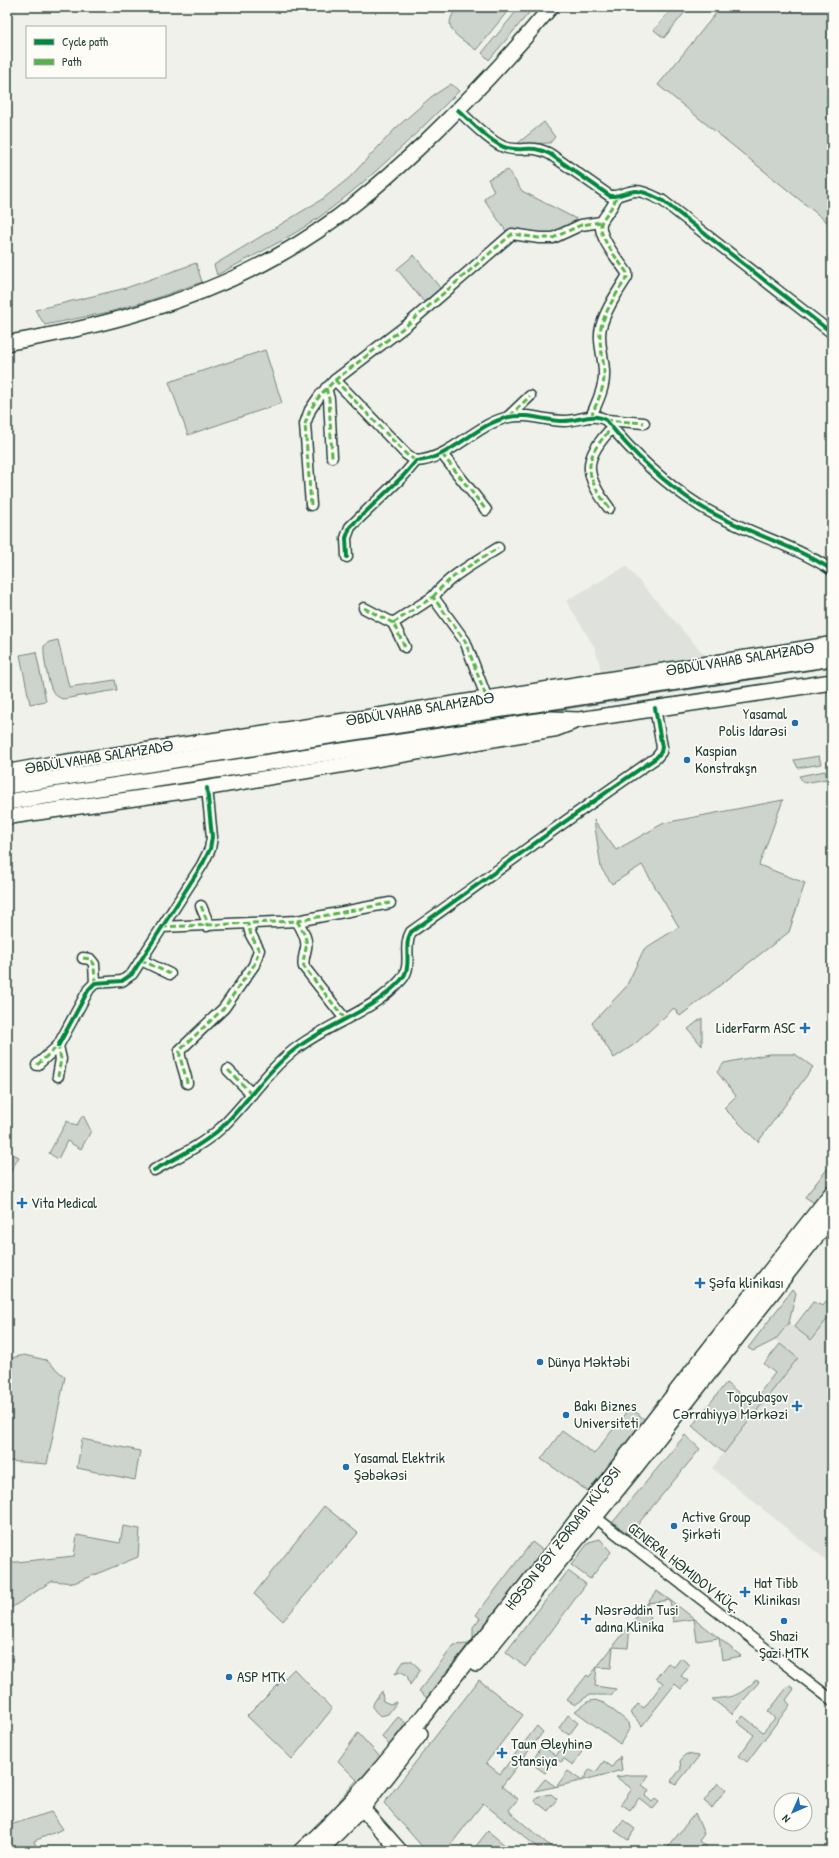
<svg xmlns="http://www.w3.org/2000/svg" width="839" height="1858" font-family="'Patrick Hand',sans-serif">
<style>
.built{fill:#dfe2dc}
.green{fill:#cdd3cd;stroke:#768880}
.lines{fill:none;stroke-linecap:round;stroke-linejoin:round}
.street-casing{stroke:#1f3d34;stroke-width:13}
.secondary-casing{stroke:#1f3d34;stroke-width:17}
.primary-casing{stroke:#1f3d34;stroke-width:18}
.street{stroke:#fdfcf7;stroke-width:10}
.secondary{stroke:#fdfcf7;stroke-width:14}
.primary{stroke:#fdfcf7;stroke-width:15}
.quiet{stroke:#55b346;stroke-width:3;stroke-dasharray:6 3;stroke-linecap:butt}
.cycleway-casing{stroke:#fdfcf7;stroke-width:6}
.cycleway{stroke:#00873e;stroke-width:4}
.poi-dot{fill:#1f6fb2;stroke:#fdfcf7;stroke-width:1.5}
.labels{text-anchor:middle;stroke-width:3.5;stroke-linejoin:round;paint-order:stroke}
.street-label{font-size:15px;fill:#1f3d34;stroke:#fdfcf7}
.poi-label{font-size:15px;fill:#1f3d34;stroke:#fdfcf7;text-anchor:start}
</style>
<rect width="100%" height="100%" fill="#f0f1eb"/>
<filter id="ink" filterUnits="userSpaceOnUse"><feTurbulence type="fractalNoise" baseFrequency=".025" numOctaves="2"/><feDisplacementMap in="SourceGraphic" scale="8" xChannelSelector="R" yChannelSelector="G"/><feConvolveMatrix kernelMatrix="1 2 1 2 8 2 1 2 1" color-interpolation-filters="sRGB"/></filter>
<g filter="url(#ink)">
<!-- built -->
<g class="built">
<polygon points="626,566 707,658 602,675 595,648 566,601"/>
<polygon points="832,1313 832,1565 712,1468 798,1359 775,1340 789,1323 811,1340"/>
</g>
<!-- green -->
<g class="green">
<path d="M458 7H511L476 50C458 36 439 29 458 7Z"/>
<polygon points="520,7 534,7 489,60 482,53"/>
<polygon points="673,7 689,7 664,38 654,30"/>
<polygon points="721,7 832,7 832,226 658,85"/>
<path d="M451 84 459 91C415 135 371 179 321 216 289 239 252 256 217 275L214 265 324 198 349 178 396 128 431 97Z"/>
<polygon points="544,122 555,137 550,143 517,144"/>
<polygon points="508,170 522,191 584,223 550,241 506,231 484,199 494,191 488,179"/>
<polygon points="414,255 441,289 424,302 397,269"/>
<polygon points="196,263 202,282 154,299 109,312 45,325 35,310 126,288"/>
<polygon points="265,350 282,403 188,435 169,382"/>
<path d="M58 640 69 687 115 680 117 690 63 699C59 698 56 696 53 692 48 684 43 656 44 646L49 642Z"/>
<polygon points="36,652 46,701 30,704 20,655"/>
<polygon points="832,664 832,667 13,796 13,792"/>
<polygon points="819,756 821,764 798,768 794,760"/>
<polygon points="825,771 827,779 804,783 799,776"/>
<polygon points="783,800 759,865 805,883 789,932 680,1016 674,1008 635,1044 614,1058 592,1023 626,987 644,949 679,927 642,865 612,884 601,868 594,820 616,850 664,823"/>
<polygon points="702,1018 702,1046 688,1029"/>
<polygon points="769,1054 795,1054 813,1067 758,1142 724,1108 736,1096 717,1072 724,1063"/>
<polygon points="83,1115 91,1131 81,1149 67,1141 58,1159 49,1153 67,1121 76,1126"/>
<polygon points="7,1151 19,1157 7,1178"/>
<polygon points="832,1163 832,1184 816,1204 805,1197"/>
<polygon points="793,1289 796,1293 789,1323 775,1340 753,1351 748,1348"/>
<polygon points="832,1294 832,1313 811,1340 794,1327 813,1302 823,1306"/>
<polygon points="780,1344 798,1358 724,1453 692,1426 726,1383 752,1403 775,1373 764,1364"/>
<polygon points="24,1355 46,1360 65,1377 47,1464 7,1461 7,1359"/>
<polygon points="630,1407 645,1420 589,1492 541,1459 562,1431 594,1454"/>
<polygon points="685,1435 700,1449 629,1535 613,1522"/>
<polygon points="82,1439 140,1451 135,1480 77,1468"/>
<polygon points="324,1506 358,1533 283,1621 254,1594"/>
<polygon points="123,1526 140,1529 138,1557 74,1583 52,1581 11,1608 7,1609 7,1563 74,1556 77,1535 120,1543"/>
<polygon points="600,1539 611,1552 590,1579 571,1565 589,1542"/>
<polygon points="532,1542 544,1551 473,1639 473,1627 480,1618 476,1615"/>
<polygon points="568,1571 586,1584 525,1667 506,1652"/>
<path d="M657 1591C686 1611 714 1634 741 1656L722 1660 719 1638 697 1641 694 1619 673 1622 670 1600 648 1603 652 1628 630 1626 628 1648 613 1647 611 1668 597 1667 595 1686 616 1689 611 1695H589L575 1705 567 1700 587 1675 589 1677Z"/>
<polygon points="468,1644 427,1698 419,1691 454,1645"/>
<polygon points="681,1658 690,1665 681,1676 688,1681 681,1689 675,1684 642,1726 631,1713 638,1704 644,1708 663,1683 656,1678 668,1663 674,1667"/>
<polygon points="404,1661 411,1661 418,1667 420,1671 410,1685 407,1675 401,1672 395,1674"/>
<polygon points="294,1669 332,1709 292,1759 247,1716"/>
<polygon points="479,1680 523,1715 486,1763 500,1774 537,1726 543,1732 502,1786 518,1799 509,1810 513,1815 556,1851 542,1851 483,1803 449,1847 454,1851 426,1851 384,1803"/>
<path d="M756 1680 759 1682 732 1714 712 1699C734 1697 739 1696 756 1680Z"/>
<polygon points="789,1685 794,1689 786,1700 790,1705 747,1762 739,1756 754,1735 737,1722 743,1716 763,1732 775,1718 768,1712"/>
<path d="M382 1691 383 1701 390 1704 397 1702 388 1714 381 1716C367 1707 374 1702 382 1691Z"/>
<polygon points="595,1700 604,1703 629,1723 630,1728 620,1744 575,1711 587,1702"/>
<polygon points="568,1715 578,1723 569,1735 559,1728"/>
<polygon points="398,1717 406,1723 389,1745 382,1736"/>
<polygon points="358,1733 382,1759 343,1805 339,1801 357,1780 338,1761"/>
<polygon points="573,1743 583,1750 573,1765 564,1759 561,1762 556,1759 545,1773 531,1763 542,1746 556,1756 562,1747 567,1751"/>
<polygon points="686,1754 699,1756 676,1785 671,1781 681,1769 680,1761"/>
<path d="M620 1756 622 1770C593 1778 565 1785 535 1791L545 1779 556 1787 568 1771 582 1781 590 1769 596 1772 604 1761 612 1767Z"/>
<polygon points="630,1775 649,1775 642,1785 649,1790 645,1796 652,1802 655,1799 659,1802 653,1809 639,1798 630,1810 621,1804 632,1789 616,1777"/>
<polygon points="718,1783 726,1789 712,1808 704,1801"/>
<polygon points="551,1794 557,1799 548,1811 535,1801 539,1796"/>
<polygon points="51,1812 63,1829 34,1841 38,1851 7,1851 7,1826"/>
<polygon points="695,1813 704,1834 699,1841 711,1851 665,1851"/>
<polygon points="623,1820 635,1829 628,1840 615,1831"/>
<polygon points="488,1831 512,1851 472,1851"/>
</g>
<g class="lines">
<defs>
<g id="street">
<path d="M458 110C469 120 493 145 507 148 524 152 530 144 550 154L610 196C619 197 627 191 636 191 645 191 655 197 663 201L832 333"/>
<polyline points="335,380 406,454 416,461"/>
<polyline points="326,388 329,399 332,457"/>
<polyline points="508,417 530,396"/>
<path d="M591 417C596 404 604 390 604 376 605 359 597 343 601 327 606 309 617 293 627 277V273C620 262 595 234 602 221 607 212 614 207 616 197"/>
<polyline points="606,420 644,423"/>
<polyline points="442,454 486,510"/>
<polyline points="311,505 305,424 310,410 321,394 335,380 407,325 512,234 539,238 553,238 581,225 601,222"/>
<path d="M609 508C584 475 582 459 612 428"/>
<path d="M347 557 346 538 350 527 404 475 416 461C451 459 475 424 509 417 529 413 545 421 564 421 579 421 593 412 606 420 633 454 664 483 700 506 742 532 791 543 832 570"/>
<path d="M433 597C449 576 476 562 498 548"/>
<polyline points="364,608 393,623"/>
<polyline points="405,647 393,623 433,597 465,641 487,699"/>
<polyline points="201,906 206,918 207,926"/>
<path d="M297 921C302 929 308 939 306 948 305 955 302 960 304 967L345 1019"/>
<polyline points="162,927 297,921 390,903"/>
<polyline points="83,958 90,959 94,964 95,983"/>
<polyline points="141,960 170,974"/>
<polyline points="58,1046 89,989 95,983 122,981 132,974 202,865 210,849 212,837 207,788"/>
<polyline points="37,1065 58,1046 61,1059 58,1076"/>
<polyline points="228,1070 252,1094"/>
<path d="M187 1083C186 1073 178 1057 180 1050L224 1008 254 965 259 950 251 935 248 924"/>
<path d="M154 1170C177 1157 201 1146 221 1128 247 1103 266 1072 294 1050 328 1023 371 1013 401 980 414 966 402 947 411 932 494 874 573 814 656 758L661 752 662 747 655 708"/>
<polyline points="595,1517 832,1700"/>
</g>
<g id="secondary">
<path d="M7 343C100 327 196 302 279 255 333 225 380 185 425 142 470 99 511 55 551 7"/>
<polyline points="7,772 51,764 349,720 832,644"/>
<polyline points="7,817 207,788 556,729 579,720"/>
<polyline points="362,1808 400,1851"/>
</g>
<g id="primary">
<polyline points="7,786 832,658"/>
<polyline points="7,802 551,719 579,720 832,682"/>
<polyline points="476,1664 632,1471 832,1216"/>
<path d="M301 1851C374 1787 431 1704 492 1629 606 1484 717 1337 832 1193"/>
<polyline points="319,1851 362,1808 420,1734"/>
</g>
</defs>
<!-- street casing -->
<use href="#street" class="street-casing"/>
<!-- secondary casing -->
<use href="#secondary" class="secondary-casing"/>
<!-- primary casing -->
<use href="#primary" class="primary-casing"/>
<!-- street -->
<use href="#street" class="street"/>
<!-- secondary -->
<use href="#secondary" class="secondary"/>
<!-- primary -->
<use href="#primary" class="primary"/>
<!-- quiet -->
<g class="quiet">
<polyline points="335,380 406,454 416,461"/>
<polyline points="326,388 329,399 332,457"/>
<polyline points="510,416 530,396"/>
<path d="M591 417C596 404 604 390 604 376 605 359 597 343 601 327 606 309 617 293 627 277V273C620 262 595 234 602 221 607 212 614 207 616 197"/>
<polyline points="606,420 644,423"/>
<polyline points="442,454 486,510"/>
<polyline points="311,505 305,424 310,410 321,394 335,380 407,325 512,234 539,238 553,238 581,225 601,222"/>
<path d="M609 508C584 475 582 459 612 428"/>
<path d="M433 597C449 576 476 562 498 548"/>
<polyline points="364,608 393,623"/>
<polyline points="405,647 393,623 433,597 465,641 487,699"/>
<polyline points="201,906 206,918 207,926"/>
<path d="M297 921C302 929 308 939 306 948 305 955 302 960 304 967L345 1019"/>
<polyline points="162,927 297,921 390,903"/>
<polyline points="83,958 90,959 94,964 95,983"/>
<polyline points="141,960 170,974"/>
<polyline points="37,1065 58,1046 61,1059 58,1076"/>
<polyline points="228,1070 252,1094"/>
<path d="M187 1083C186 1073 178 1057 180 1050L224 1008 254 965 259 950 251 935 248 924"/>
</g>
<defs>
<g id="cycleway">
<path d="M458 110C469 120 493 145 507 148 524 152 530 144 550 154L610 196C619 197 627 191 636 191 645 191 655 197 663 201L832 333"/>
<path d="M347 557 346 538 350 527 404 475 416 461C451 459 475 424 509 417 529 413 545 421 564 421 579 421 593 412 606 420 633 454 664 483 700 506 742 532 791 543 832 570"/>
<polyline points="58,1046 89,989 95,983 122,981 132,974 202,865 210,849 212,837 207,788"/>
<path d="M154 1170C177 1157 201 1146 221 1128 247 1103 266 1072 294 1050 328 1023 371 1013 401 980 414 966 402 947 411 932 494 874 573 814 656 758L661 752 662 747 655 708"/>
</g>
</defs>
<!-- cycleway casing -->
<use href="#cycleway" class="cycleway-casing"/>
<!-- cycleway -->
<use href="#cycleway" class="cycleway"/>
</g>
</g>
<!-- markers -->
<g class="poi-dot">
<circle cx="795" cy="723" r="4"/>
<circle cx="687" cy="760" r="4"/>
<path d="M803 1022h4v4h4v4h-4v4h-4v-4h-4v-4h4z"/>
<path d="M20 1197h4v4h4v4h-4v4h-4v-4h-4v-4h4z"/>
<path d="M698 1277h4v4h4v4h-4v4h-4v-4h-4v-4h4z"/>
<circle cx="540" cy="1362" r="4"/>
<path d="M795 1400h4v4h4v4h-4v4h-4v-4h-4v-4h4z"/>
<circle cx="566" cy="1415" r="4"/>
<circle cx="346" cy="1467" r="4"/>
<circle cx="674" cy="1526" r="4"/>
<path d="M743 1586h4v4h4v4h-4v4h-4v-4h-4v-4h4z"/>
<path d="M584 1613h4v4h4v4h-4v4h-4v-4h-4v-4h4z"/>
<circle cx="784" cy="1621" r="4"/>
<circle cx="229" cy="1677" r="4"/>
<path d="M500 1747h4v4h4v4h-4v4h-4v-4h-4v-4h4z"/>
</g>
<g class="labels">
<!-- street labels -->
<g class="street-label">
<text transform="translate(740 659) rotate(-9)" y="5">ƏBDÜLVAHAB SALAMZADƏ</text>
<text transform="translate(420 709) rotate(-9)" y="5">ƏBDÜLVAHAB SALAMZADƏ</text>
<text transform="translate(99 757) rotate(-9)" y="5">ƏBDÜLVAHAB SALAMZADƏ</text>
<text transform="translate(563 1538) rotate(-52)" y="5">HƏSƏN BƏY ZƏRDABI KÜÇƏSI</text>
<text transform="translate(684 1568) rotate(38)" y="5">GENERAL HƏMIDOV KÜÇ.</text>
</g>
<!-- poi labels -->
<g class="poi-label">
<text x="787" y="719" text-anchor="end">Yasamal<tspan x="787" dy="17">Polis Idarəsi</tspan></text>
<text x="695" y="756">Kaspian<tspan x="695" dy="17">Konstrakşn</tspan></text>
<text x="796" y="1033" text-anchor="end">LiderFarm ASC</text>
<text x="31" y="1208">Vita Medical</text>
<text x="709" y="1288">Şəfa klinikası</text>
<text x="548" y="1367">Dünya Məktəbi</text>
<text x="788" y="1402" text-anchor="end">Topçubaşov<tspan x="788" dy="17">Cərrahiyyə Mərkəzi</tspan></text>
<text x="574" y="1411">Bakı Biznes<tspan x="574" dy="17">Universiteti</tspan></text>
<text x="354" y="1463">Yasamal Elektrik<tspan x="354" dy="17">Şəbəkəsi</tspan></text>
<text x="682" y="1522">Active Group<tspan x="682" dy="17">Şirkəti</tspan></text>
<text x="754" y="1588">Hat Tibb<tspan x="754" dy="17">Klinikası</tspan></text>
<text x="595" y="1615">Nəsrəddin Tusi<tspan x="595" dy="17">adına Klinika</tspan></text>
<text x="784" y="1641" text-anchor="middle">Shazi<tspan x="784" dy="17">Şazi MTK</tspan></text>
<text x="237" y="1682">ASP MTK</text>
<text x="511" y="1749">Taun Əleyhinə<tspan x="511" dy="17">Stansiya</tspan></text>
</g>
</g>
<!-- margin -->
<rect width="839" height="1858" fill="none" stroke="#fdfcf7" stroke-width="24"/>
<rect x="12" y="12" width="815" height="1834" fill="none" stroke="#1f3d34" stroke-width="1.5" filter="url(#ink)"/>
<!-- legend -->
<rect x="26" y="26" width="140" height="52" fill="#fdfcf7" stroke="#a4b0a9"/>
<rect x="34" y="39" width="20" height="6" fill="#00873e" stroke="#a4b0a9"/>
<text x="62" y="46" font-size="12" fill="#1f3d34">Cycle path</text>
<rect x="34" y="59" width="20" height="6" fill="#55b346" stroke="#a4b0a9"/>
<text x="62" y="66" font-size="12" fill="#1f3d34">Path</text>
<!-- north arrow -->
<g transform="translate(793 1812) rotate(225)"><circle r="19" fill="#fdfcf7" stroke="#a4b0a9"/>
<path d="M0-3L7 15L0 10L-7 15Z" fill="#1f6fb2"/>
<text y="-6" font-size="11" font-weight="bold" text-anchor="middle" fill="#1f3d34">N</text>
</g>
</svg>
